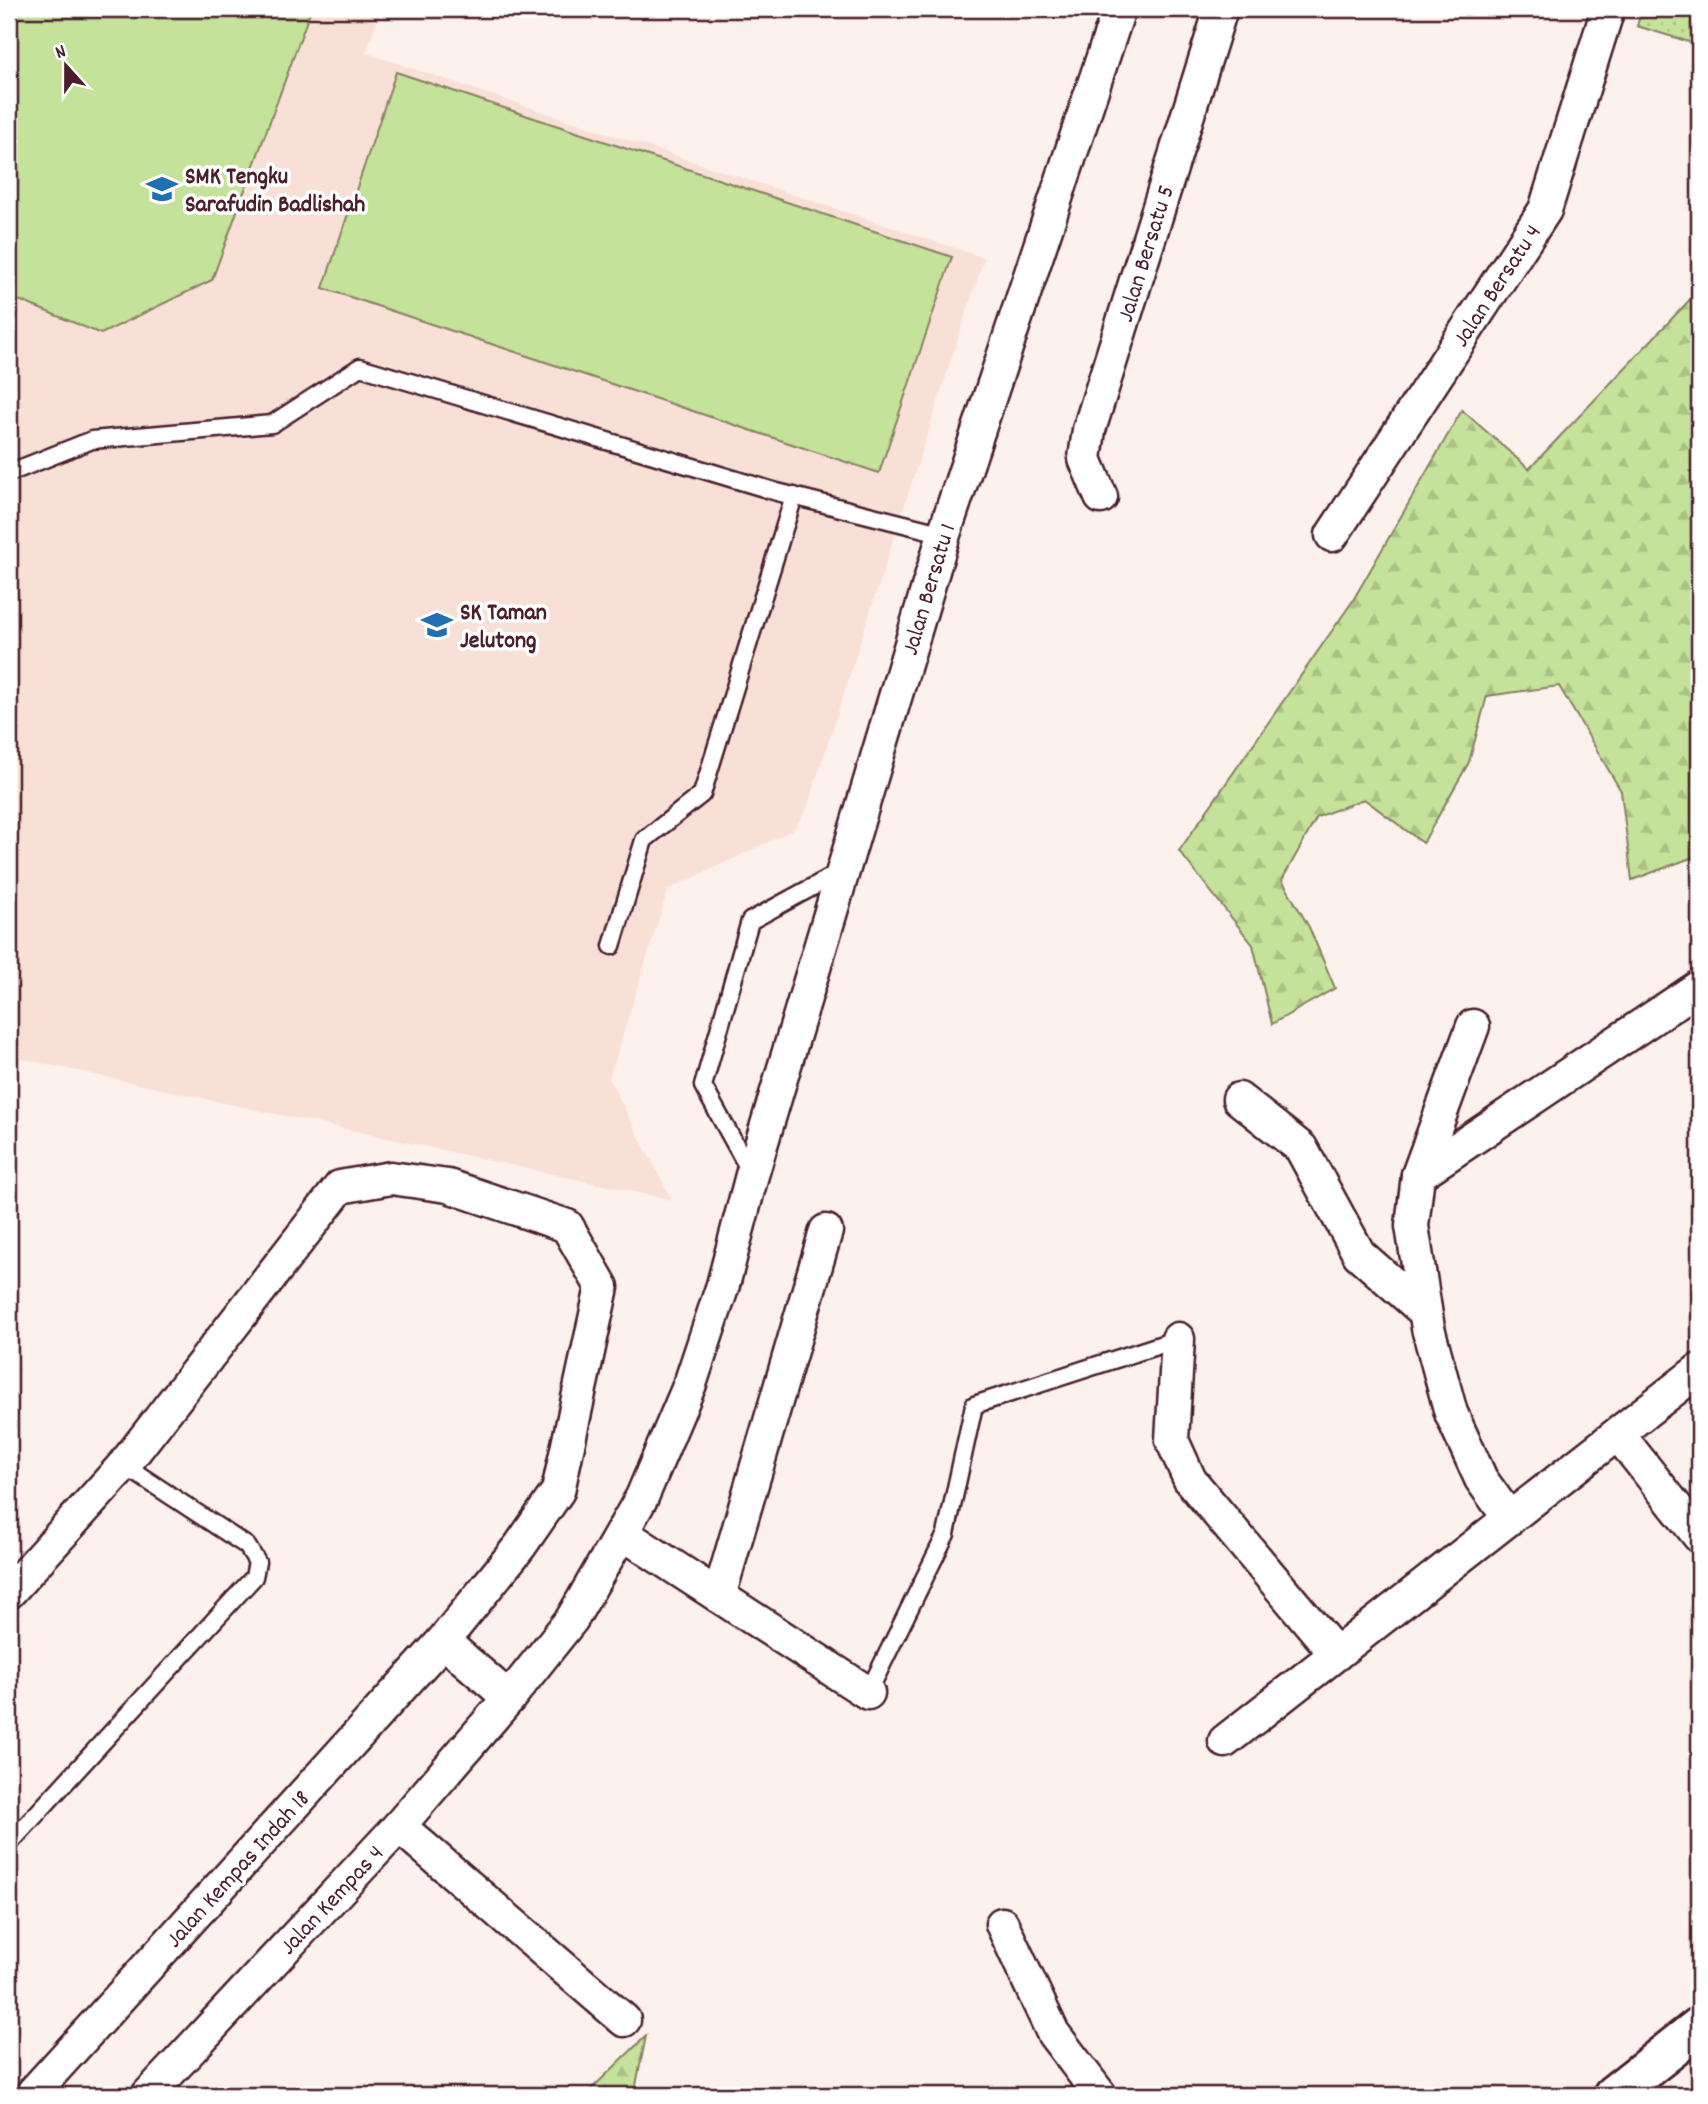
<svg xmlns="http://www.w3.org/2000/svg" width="1708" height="2104" font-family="Dekko,sans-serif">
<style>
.built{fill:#f8e0d7}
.green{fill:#c4e299;stroke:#878062;stroke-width:2}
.forest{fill:url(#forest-firs);stroke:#878062;stroke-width:2}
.park{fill:url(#park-dots);stroke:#878062;stroke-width:2}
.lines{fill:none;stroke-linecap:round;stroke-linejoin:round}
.lane-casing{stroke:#4a1f2b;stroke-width:21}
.street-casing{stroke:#4a1f2b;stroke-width:37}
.primary-casing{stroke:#4a1f2b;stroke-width:44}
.lane{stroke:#fff;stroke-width:16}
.street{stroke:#fff;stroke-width:32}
.primary{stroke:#fff;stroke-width:38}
.labels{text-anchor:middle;stroke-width:7;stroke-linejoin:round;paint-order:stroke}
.poi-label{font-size:24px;font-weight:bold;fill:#4a1f2b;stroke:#fff;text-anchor:start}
.street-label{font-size:24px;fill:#4a1f2b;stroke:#fff}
</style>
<defs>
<pattern id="forest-firs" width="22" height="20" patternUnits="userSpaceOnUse" patternTransform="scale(1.75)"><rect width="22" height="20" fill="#c4e299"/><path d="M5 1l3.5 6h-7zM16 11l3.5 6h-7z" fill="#aac184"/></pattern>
<pattern id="park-dots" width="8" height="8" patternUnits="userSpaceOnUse" patternTransform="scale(1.75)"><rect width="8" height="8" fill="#c4e299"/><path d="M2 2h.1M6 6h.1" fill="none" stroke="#aac184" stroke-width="1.8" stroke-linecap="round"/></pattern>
</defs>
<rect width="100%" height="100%" fill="#fcf1ed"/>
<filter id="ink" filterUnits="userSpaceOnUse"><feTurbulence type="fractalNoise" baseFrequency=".0143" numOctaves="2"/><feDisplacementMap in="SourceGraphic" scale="14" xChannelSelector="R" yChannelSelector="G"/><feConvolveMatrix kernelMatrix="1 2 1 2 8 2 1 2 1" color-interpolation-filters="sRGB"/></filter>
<g filter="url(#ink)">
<!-- built -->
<polygon class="built" points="9,9 381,9 366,53 984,258 806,811 793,830 668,890 609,1079 672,1200 9,1056"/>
<!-- green -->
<g class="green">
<polygon points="9,9 311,9 212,280 101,334 9,296"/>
<polygon points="396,72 952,257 879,473 323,288"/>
</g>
<!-- forest -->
<g class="forest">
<polygon points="1699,290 1699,855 1632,880 1621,791 1559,686 1487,696 1469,762 1423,843 1364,799 1317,817 1282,880 1309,927 1335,988 1272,1024 1253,945 1179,851 1352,602 1462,410 1529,469"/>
<polygon points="646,2036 634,2095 585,2095"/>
</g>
<!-- park -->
<polygon class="park" points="1642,9 1699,9 1699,45 1637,26"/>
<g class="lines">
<defs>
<g id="lane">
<polyline points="9,473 92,440 272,424 360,367 777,492 944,534"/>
<polyline points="612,946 644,840 702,794 794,496"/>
<polyline points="751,1173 703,1086 750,921 840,872"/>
<polyline points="868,1693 946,1534 974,1405 1178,1339"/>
<polyline points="9,1844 254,1577 257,1562 247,1546 124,1465"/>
</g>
<g id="street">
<path id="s1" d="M1101 497 1085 459 1089 430 1221 9"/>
<path id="s2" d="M1332 535 1545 210 1608 9"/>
<polyline points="1473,1026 1418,1175 1412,1226 1428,1328 1451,1413 1481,1479 1509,1518"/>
<polyline points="1239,1099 1301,1148 1359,1254 1425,1312"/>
<polyline points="1418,1175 1699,987"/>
<polyline points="1178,1339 1172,1440 1190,1480 1336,1654"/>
<polyline points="1618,1434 1699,1536"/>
<polyline points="622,1533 868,1693"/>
<polyline points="9,1592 124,1465 340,1187 391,1178 448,1186 567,1226 602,1287 558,1491 520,1546 443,1641 31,2095"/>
<polyline points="719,1596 826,1231"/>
<polyline points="443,1641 509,1698"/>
<polyline points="1225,1741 1699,1370"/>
<polyline points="399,1826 624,2020"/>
<polyline points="1002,1924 1053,2033 1100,2095"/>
<path id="s3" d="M148 2095 399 1826 509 1698 572 1619 642 1497 690 1384 723 1285 752 1175 944 534 1119 9"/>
</g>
<polyline id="primary" points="1613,2095 1699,2027"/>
</defs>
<!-- lane casing -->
<use href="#lane" class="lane-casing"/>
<!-- street casing -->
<use href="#street" class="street-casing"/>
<!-- primary casing -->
<use href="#primary" class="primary-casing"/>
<!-- lane -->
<use href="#lane" class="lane"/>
<!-- street -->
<use href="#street" class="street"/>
<!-- primary -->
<use href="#primary" class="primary"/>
</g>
</g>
<!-- icons -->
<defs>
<symbol id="school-bare" viewBox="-9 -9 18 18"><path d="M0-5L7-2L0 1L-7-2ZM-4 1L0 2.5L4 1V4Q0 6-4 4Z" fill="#1f6fb2" stroke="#fff" stroke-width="2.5" paint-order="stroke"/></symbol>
</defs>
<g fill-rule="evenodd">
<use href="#school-bare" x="140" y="167" width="44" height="44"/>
<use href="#school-bare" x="415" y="603" width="44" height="44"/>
</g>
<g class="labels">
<!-- poi labels -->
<g class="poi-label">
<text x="185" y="183">SMK Tengku<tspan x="185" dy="28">Sarafudin Badlishah</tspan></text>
<text x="460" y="619">SK Taman<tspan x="460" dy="28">Jelutong</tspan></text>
</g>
<!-- street labels -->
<g class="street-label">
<text dy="8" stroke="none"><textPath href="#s1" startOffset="256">Jalan Bersatu 5</textPath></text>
<text dy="8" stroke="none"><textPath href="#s2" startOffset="299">Jalan Bersatu 4</textPath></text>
<text dy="8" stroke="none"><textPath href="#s3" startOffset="1731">Jalan Bersatu 1</textPath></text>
<text transform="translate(237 1868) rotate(-48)" y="8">Jalan Kempas Indah 18</text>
<text dy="8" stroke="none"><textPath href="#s3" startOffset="268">Jalan Kempas 4</textPath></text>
</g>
</g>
<!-- margin -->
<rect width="1708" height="2104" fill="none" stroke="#fff" stroke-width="35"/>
<rect x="18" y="18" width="1673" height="2069" fill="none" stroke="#4a1f2b" stroke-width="2.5" filter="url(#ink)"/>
<!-- north arrow -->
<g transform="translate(66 66) rotate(339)" stroke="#ffffff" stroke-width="5" paint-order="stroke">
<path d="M0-5L12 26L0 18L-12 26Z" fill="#4a1f2b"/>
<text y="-10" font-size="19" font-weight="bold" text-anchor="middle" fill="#4a1f2b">N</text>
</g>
</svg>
